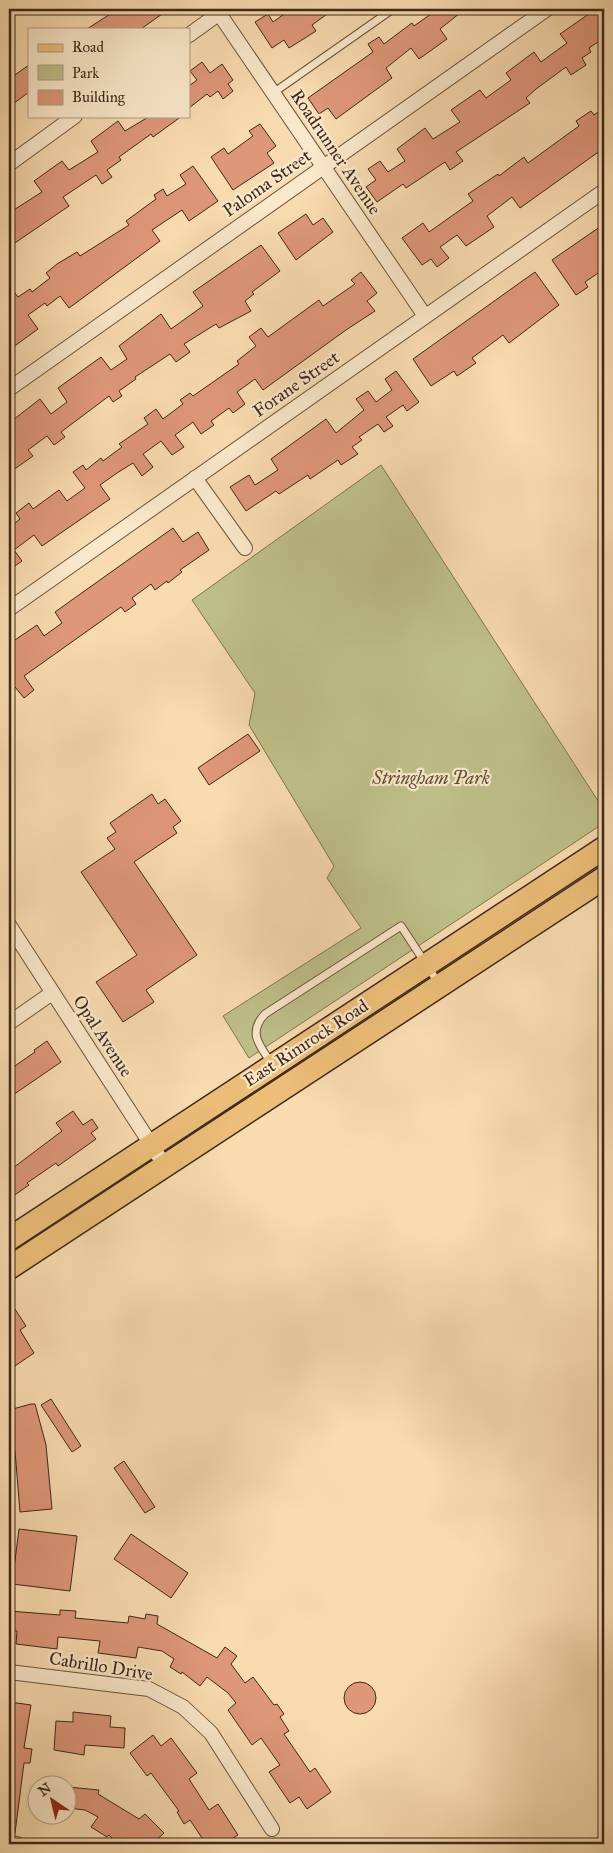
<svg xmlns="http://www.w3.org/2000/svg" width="613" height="1853" font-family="'IM FELL Great Primer',serif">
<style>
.green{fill:#bfc089;stroke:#7e7452}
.building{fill:#de9779;stroke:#3e271a}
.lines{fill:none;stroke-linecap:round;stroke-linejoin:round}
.service-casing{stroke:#6c543f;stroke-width:9}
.minor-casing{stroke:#6c543f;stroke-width:16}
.primary-casing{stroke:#3e271a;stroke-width:25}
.service{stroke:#fae8cb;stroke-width:7}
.minor{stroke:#fae8cb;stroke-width:14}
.primary{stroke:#ecbe78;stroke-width:22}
.labels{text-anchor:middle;stroke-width:4.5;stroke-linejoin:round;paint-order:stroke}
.street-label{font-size:18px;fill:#3e271a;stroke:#fae8cb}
.park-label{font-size:18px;font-style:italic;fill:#5e4d36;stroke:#fae8cb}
</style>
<rect width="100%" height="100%" fill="#f8dbaf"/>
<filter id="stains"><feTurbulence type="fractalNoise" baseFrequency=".004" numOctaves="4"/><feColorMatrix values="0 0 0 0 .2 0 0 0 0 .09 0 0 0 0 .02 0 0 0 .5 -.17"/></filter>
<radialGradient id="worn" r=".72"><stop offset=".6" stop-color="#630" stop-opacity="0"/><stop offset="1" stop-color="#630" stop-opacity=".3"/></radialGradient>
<!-- green -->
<polygon class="green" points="381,465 604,810 604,823 249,1058 223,1016 361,928 327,878 334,866 249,725 255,693 192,600"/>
<!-- building -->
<g class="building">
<polygon points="118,9 169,9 141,29 87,29"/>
<polygon points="291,9 334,9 312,25 316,31 305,38 289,48 284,40 272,48 255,22 268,14 273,22"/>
<polygon points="438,9 465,9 440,29 447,39 419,59 411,48 386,68 392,78 336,119 328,108 319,114 308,98 373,52 368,44 379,37 384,44 412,23 414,26"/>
<polygon points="596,9 601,9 604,13 604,38 589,48 591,52 582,58 586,65 571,75 566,67 536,89 526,98 530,103 456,152 463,161 450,170 445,162 406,188 403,184 377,202 366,187 376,180 368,169 380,161 388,172 405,161 397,149 425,128 433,139 460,122 451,110 480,90 486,98 511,80 506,73 534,52 541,62 567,43 560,34"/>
<polygon points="202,62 210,73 222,64 233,80 228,84 233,91 223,99 218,91 210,97 207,94 189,108 189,86 197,80 190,71"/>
<polygon points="29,65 29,92 9,107 9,79"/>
<polygon points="604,108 604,148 520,208 512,197 487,216 494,227 466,246 457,235 440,247 449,258 437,267 431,259 422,265 402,238 423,223 429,232 473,201 468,194 498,174 499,176 524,157 528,163 579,126 576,121 591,111 594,115"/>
<polygon points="150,116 182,116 153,137 151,134 119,157 121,160 107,170 112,177 102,184 96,175 63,197 69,206 9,247 9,213 42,192 34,181 62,161 69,170 98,152 91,141 118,121 125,131"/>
<polygon points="260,124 276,146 267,153 274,163 233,190 211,157 224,148 228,154 253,136 249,131"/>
<polygon points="193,166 218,201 189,221 182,210 152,230 160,241 69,308 60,296 47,306 45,303 28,315 38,329 9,350 9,285 18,297 30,289 32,292 50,278 46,273 57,264 77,252 80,256 129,225 126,221 156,199 154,195 163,189 167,196 186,184 180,175"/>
<polygon points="306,214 313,225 323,218 333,232 296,260 278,233"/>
<polygon points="604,224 604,269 585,282 588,287 576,295 552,260"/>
<polygon points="261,245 280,271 252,292 254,294 245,301 251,311 219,328 216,324 184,344 190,352 176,362 170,354 135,377 136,379 119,391 122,396 113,402 109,396 61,432 65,437 54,445 47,436 28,450 33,456 9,473 9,423 40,399 51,414 67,402 58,388 101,357 111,370 127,359 119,346 161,314 171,329 203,306 193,292"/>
<polygon points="361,272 377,293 367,301 375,311 346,330 263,390 255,379 237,392 245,404 233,413 229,408 211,421 214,425 201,434 193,422 175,435 184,447 172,455 161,441 143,454 153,467 142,476 133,463 117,473 100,485 110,499 42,546 34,535 14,550 22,561 9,570 9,528 20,519 16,513 29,503 33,509 59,490 67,501 85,488 73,472 83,465 86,470 101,458 103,461 122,447 119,444 148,424 144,418 156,409 163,419 183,404 180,400 190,393 193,396 239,364 237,361 256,346 249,337 261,328 268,337 319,300 323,306 355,284 351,280"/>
<polygon points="535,272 559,305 509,343 503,335 472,358 476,363 457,376 454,371 431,386 413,359"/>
<polygon points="396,371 419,402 407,411 403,405 386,417 393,426 384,432 378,424 359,437 362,440 352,447 358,454 341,465 338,460 310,479 308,475 279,494 276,491 246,511 230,487 249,475 255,485 278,470 271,459 326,419 336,433 364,410 356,399 368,391 376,402 392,390 385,379"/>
<polygon points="173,528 183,542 198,532 209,550 180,570 182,572 168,583 167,581 155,590 151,584 132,598 136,604 125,612 121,607 24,676 34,690 24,698 15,687 9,692 9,644 37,625 44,636 62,623 55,612"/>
<polygon points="248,734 260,751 209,785 198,768"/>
<polygon points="152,794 158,804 165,799 181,821 173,827 177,833 134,862 197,955 146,990 154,1002 123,1022 96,982 137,955 81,872 115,849 107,838 116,832 110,823"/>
<polygon points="47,1041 61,1062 13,1095 9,1089 9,1070 35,1052 34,1050"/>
<polygon points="73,1111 83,1125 92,1119 98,1128 91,1133 96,1139 58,1166 56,1163 27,1183 29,1185 9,1199 9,1171 62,1131 56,1123"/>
<polygon points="9,1300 26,1326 20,1330 34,1353 9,1370"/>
<polygon points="51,1399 81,1446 72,1452 41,1405"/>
<polygon points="31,1404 35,1404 46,1445 52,1509 20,1512 15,1451 9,1428 9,1410"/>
<polygon points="124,1461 155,1507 145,1513 114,1468"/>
<polygon points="19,1529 77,1536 70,1591 12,1584"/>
<polygon points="131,1534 188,1573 171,1598 114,1559"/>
<polygon points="60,1610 76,1611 75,1618 128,1623 129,1616 145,1619 146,1614 158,1616 157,1624 217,1658 225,1647 237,1656 231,1664 245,1683 253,1677 274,1705 277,1704 284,1714 280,1717 289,1731 284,1734 310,1772 315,1768 331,1792 307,1809 299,1797 290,1803 269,1772 280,1765 261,1738 252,1745 228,1710 236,1703 228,1693 207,1677 200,1686 182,1672 181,1674 170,1667 174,1659 162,1651 138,1647 136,1658 98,1653 100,1641 58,1637 57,1649 16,1644 17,1631 9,1630 9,1611 60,1615"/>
<circle cx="360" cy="1698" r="16"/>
<polygon points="10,1702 31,1705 24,1748 32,1749 30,1763 24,1763 15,1833 9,1833"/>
<polygon points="73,1712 111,1716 110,1727 125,1728 124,1748 85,1745 84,1755 54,1750 56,1721 73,1722"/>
<polygon points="153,1735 161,1746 171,1738 197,1773 189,1779 209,1810 218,1804 238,1835 224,1844 206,1844 190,1820 184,1824 177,1812 179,1811 151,1773 147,1776 130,1753"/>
<polygon points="68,1787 99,1790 98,1794 139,1819 145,1814 164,1833 152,1844 118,1844 109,1835 107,1837 91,1827 98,1817 85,1810 68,1808"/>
</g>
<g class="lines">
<defs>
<g id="service">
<polyline points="273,93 393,9"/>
<path d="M272 1064C260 1046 247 1033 265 1014L401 926 439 984"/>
</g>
<g id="minor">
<polyline points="216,9 425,316"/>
<polyline points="189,35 225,9"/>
<polyline points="9,164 75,116"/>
<polyline points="9,389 547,9"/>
<polyline points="195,478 245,548"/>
<polyline points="9,609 604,191"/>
<polyline points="9,925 165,1166"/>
<polyline points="9,1023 52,993"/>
<polyline points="9,1672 149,1689 183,1707 211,1733 272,1829"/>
<polyline points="9,1843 17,1844"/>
</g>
<g id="primary">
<polyline points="9,1239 604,848"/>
<polyline points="9,1268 604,878"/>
</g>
</defs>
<!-- service casing -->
<use href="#service" class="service-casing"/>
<!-- minor casing -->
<use href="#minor" class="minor-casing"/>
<!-- primary casing -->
<use href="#primary" class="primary-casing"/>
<!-- service -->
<use href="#service" class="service"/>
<!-- minor -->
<use href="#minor" class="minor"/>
<!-- primary -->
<use href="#primary" class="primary"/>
</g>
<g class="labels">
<!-- street labels -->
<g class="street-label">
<text transform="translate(336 152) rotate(56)" y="6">Roadrunner Avenue</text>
<text transform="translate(267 183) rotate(-35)" y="6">Paloma Street</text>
<text transform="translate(296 384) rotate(-35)" y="6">Forane Street</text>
<text transform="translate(103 1036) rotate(57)" y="6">Opal Avenue</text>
<text transform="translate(306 1043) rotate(-33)" y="6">East Rimrock Road</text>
<text transform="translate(101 1666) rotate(9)" y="6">Cabrillo Drive</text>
</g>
<!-- park labels -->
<g class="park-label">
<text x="431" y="784">Stringham Park</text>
</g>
</g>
<!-- margin -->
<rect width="613" height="1853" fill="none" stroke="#f8dbaf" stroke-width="30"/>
<rect x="10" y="10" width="593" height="1833" fill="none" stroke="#3e271a" stroke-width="2.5"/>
<rect x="15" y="15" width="583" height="1823" fill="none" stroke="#3e271a"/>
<!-- legend -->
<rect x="28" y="28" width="162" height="90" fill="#fae8cb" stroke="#af9b84"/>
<rect x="38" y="44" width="25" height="8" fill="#ecbe78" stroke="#af9b84"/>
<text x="72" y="52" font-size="15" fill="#3e271a">Road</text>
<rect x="38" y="65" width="25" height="15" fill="#bfc089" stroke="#af9b84"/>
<text x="72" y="78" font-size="15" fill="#3e271a">Park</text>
<rect x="38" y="90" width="25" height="15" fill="#de9779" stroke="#af9b84"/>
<text x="72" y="102" font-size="15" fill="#3e271a">Building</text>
<!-- north arrow -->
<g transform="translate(52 1800) rotate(325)"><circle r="24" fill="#fae8cb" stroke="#af9b84"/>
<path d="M0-4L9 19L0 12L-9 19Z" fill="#8f2418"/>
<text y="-8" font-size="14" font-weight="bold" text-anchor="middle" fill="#3e271a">N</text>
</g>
<rect width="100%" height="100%" filter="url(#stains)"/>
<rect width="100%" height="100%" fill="url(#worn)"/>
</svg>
